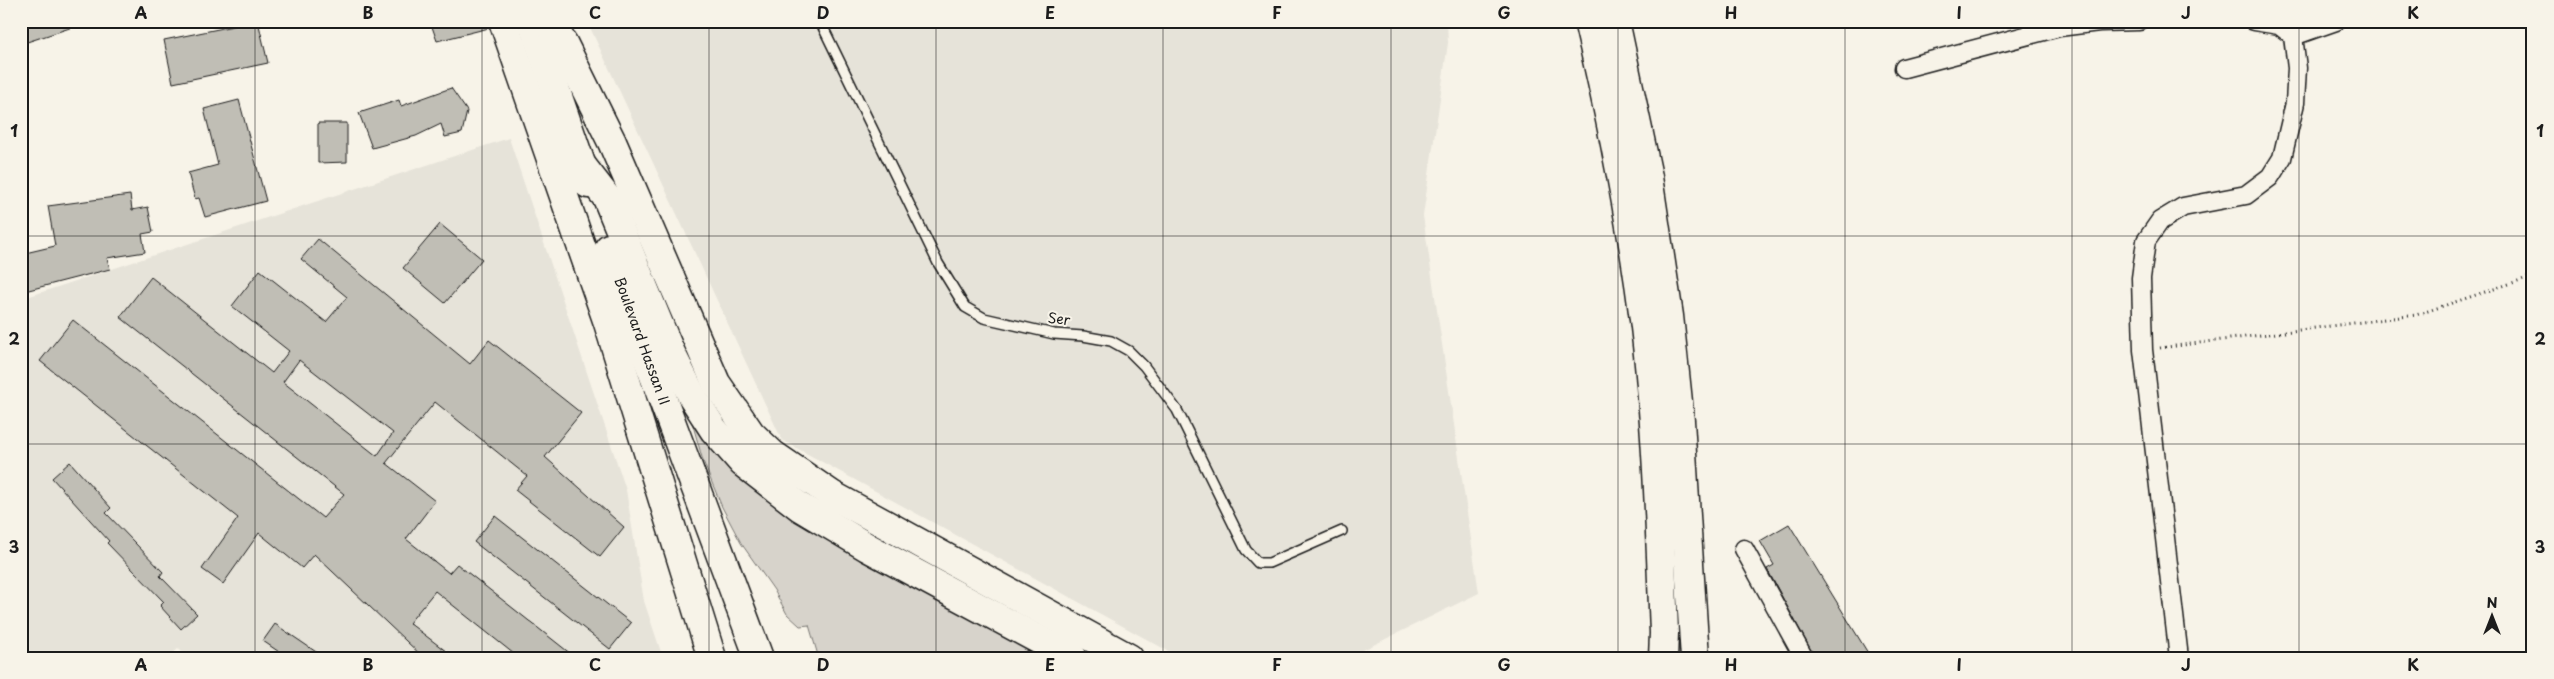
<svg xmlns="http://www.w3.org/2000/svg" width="2554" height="679" font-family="'Playpen Sans',sans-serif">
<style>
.built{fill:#e6e3d9}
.green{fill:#d7d3cb;stroke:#7a7874}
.building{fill:#c0beb5;stroke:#1c1c1c;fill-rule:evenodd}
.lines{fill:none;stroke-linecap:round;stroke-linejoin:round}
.lane-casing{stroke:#1c1c1c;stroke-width:12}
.street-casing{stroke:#1c1c1c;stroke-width:21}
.primary-casing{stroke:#1c1c1c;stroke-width:31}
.highway-casing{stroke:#1c1c1c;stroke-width:31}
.path{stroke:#1c1c1c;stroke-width:3;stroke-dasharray:1 4;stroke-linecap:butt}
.lane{stroke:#f7f3e8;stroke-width:9}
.street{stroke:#f7f3e8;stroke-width:18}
.primary{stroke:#f7f3e8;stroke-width:28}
.highway{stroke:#f7f3e8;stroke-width:28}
.grid{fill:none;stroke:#1c1c1c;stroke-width:1;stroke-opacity:0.55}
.labels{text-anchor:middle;stroke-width:4;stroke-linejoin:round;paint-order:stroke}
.street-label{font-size:14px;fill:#1c1c1c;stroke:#f7f3e8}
.neatline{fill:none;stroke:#1c1c1c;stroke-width:2}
.grid-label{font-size:16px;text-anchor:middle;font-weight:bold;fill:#1c1c1c}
</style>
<rect width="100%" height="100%" fill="#f7f3e8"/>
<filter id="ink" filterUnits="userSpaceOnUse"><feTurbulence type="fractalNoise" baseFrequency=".02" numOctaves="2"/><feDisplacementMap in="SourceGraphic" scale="10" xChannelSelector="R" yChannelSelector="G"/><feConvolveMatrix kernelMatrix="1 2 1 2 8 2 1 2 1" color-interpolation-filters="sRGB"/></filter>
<g filter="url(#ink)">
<!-- built -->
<g class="built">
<polygon points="587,21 1447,21 1448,43 1423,216 1479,593 1347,658 1181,658 782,440"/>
<polygon points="509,138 626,490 644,601 663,658 185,658 179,648 168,658 21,658 21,299"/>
</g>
<!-- green -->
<polygon class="green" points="692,422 741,479 779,509 1046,658 816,658 817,652 809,625 800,626 787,614 774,590 741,543 722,507 703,461"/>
<!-- building -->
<g class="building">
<polygon points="21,21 82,21 82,24 21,44"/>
<polygon points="258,21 268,63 173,83 164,40"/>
<polygon points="430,21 488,21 489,28 437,41"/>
<polygon points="451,88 467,111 462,133 445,137 441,124 416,136 372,148 359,113 399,100 401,106"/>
<polygon points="239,100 266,201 205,217 199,198 195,199 188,173 218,165 204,109"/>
<polygon points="318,123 347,123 347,162 318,163"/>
<polygon points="130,195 132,210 148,207 153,232 142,234 145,252 107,258 110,269 21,292 21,254 55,246 48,206"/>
<polygon points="440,224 482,259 445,303 403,268"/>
<path d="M318 239 470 364 489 340 581 413 545 457 624 527 600 557 515 490 527 476 435 402 386 463 435 501 406 539 449 573 457 564 576 658H519L435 591 409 623 455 658H424L314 554 302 568 259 533 223 584 202 569 238 518 40 361 73 320 323 518 344 494 120 317 151 277 272 373 289 351 232 306 260 270 326 322 347 297 301 259ZM299 360 393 433 377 456 283 382Z"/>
<polygon points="70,462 111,508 106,513 163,572 160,576 197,614 181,629 160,606 164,602 107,543 109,541 52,478"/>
<polygon points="495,516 631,623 610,649 474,542"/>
<polygon points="1789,524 1871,658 1815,658 1767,569 1774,565 1760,541"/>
<polygon points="275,624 325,658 288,658 263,641"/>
</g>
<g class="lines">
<defs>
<polyline id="lane" points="820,21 938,263 965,307 984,318 1054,334 1083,336 1111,341 1129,351 1144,366 1177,410 1246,550 1258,563 1269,563 1342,531"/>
<g id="street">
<polyline points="2293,36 2336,21"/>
<polyline points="1904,68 2059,27 2099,22 2139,21"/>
<polyline points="1744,549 1804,658"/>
<polyline points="2179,658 2143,350 2141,278 2146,241 2160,221 2183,207 2246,195 2270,177 2282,158 2295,103 2297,68 2293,36 2279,25 2254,21"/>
</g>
<g id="primary">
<path d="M1588 21C1612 122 1632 224 1645 327 1657 428 1660 531 1664 633L1663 658"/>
<polyline points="1615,21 1648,177 1669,316 1680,421 1695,658"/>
</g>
<g id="highway">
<polyline points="503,21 608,323 712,658"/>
<polyline points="532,21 588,184"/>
<polyline points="548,21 563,43 612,142 716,383 751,434 772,454 832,495 1129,658"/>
<polyline points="583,167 607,198 670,351 692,396 714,430 743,463 800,507 867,547 1073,658"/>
<polyline points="609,248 634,322 759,658"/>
</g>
</defs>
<!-- lane casing -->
<use href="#lane" class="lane-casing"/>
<!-- street casing -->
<use href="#street" class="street-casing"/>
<!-- primary casing -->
<use href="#primary" class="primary-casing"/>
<!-- highway casing -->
<use href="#highway" class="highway-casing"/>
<!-- path -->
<polyline class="path" points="2160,348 2416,315 2533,276"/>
<!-- lane -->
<use href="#lane" class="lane"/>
<!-- street -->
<use href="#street" class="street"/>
<!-- primary -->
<use href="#primary" class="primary"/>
<!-- highway -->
<use href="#highway" class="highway"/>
</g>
</g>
<!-- grid -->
<path class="grid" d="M255 21V658M482 21V658M709 21V658M936 21V658M1163 21V658M1391 21V658M1618 21V658M1845 21V658M2072 21V658M2299 21V658M21 236H2533M21 444H2533"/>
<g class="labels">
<!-- street labels -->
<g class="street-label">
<text transform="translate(1059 319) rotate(8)" y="5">Ser</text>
<text transform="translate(642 341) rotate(70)" y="5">Boulevard Hassan II</text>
</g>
</g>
<!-- margin -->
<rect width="2554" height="679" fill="none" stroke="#f7f3e8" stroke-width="55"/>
<!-- north arrow -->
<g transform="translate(2492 616)" stroke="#f7f3e8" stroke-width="4" paint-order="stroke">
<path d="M0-4L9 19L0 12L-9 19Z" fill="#1c1c1c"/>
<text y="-8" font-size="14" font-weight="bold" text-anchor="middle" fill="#1c1c1c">N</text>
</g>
<rect x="28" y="28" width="2498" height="624" class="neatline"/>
<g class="grid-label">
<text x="141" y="19">A</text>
<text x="368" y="19">B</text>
<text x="595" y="19">C</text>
<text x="823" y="19">D</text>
<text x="1050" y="19">E</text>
<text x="1277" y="19">F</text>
<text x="1504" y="19">G</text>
<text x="1731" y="19">H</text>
<text x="1959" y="19">I</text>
<text x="2186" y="19">J</text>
<text x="2413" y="19">K</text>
<text x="14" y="137">1</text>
<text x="2540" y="137">1</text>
<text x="14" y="345">2</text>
<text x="2540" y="345">2</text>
<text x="14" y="553">3</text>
<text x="2540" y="553">3</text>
<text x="141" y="671">A</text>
<text x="368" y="671">B</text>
<text x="595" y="671">C</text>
<text x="823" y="671">D</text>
<text x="1050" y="671">E</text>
<text x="1277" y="671">F</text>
<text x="1504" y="671">G</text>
<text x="1731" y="671">H</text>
<text x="1959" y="671">I</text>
<text x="2186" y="671">J</text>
<text x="2413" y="671">K</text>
</g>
</svg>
